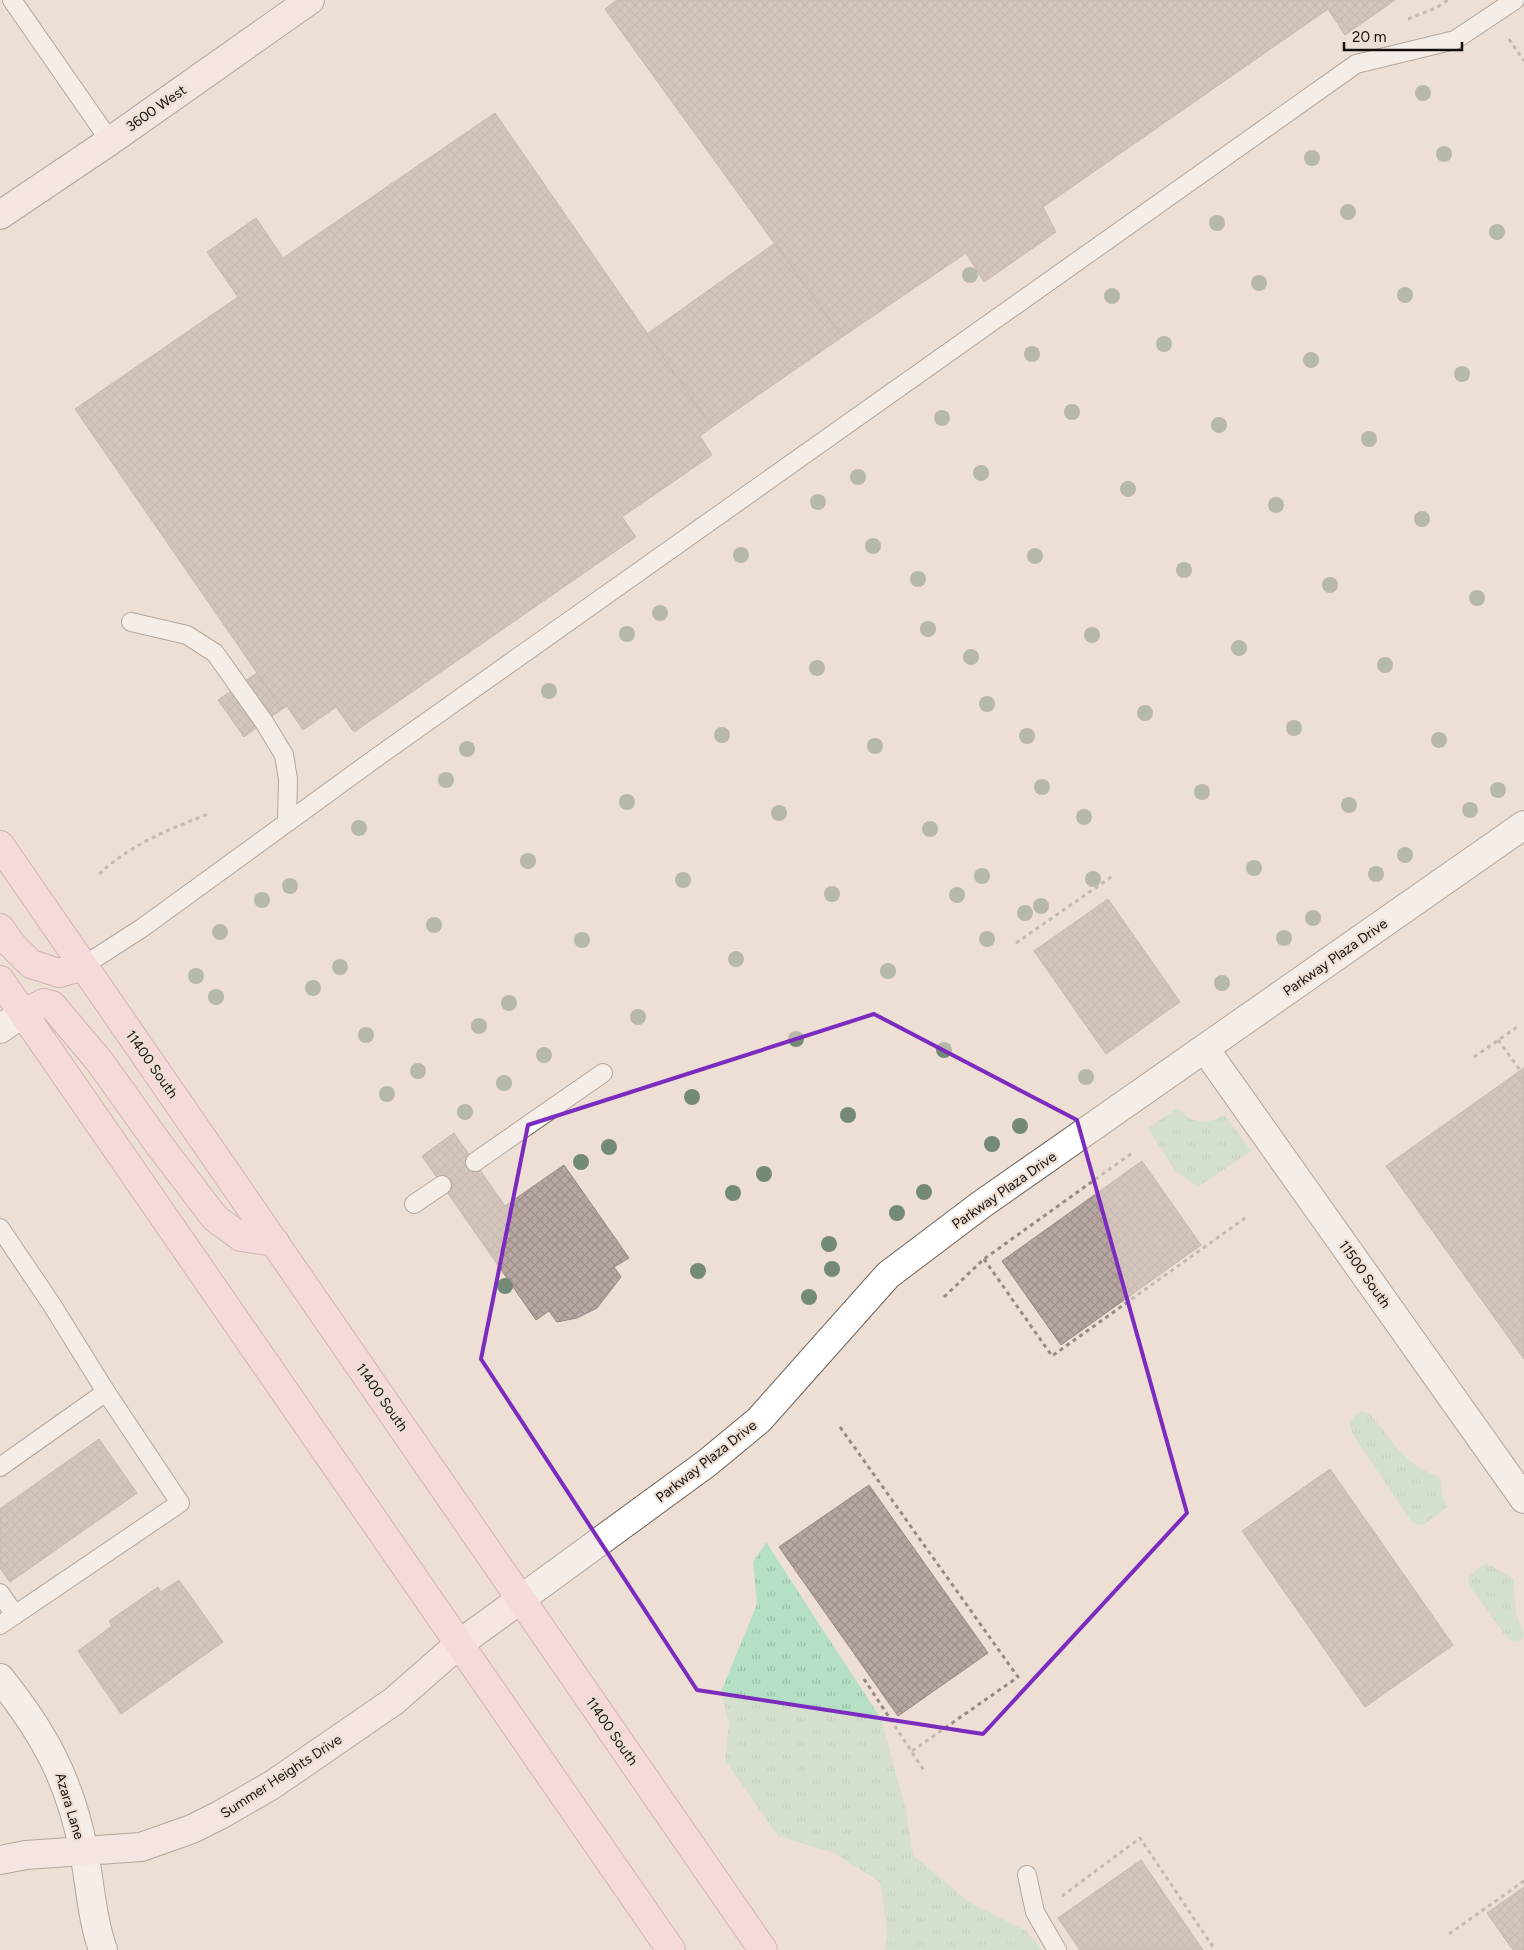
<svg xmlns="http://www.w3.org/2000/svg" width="1524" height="1950" font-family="Figtree,sans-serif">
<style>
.grass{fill:url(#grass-tufts)}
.building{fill:url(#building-cross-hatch);stroke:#988983}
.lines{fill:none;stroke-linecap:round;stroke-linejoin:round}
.lane-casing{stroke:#6d6258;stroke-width:20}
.street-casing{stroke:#6d6258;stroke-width:30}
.secondary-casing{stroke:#6d6258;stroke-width:30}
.primary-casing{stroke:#ab7f89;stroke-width:30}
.path{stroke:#958b83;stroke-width:3;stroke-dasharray:4 4;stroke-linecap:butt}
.lane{stroke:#fff;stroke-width:18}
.street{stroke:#fff;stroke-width:28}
.secondary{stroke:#feebf0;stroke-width:28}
.primary{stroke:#fed6e1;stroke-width:28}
.tree{fill:#738a76}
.marked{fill:none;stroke:#7b2cbf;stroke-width:4;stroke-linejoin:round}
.labels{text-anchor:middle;stroke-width:4.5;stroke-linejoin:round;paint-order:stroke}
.street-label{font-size:14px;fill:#140f0c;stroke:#eddfd4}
</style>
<defs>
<pattern id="grass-tufts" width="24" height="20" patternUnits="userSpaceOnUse" patternTransform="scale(1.25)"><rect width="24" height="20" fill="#b5e0c5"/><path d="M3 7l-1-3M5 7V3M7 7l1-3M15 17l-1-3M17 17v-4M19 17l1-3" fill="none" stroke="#9bbfa8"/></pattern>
<pattern id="building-cross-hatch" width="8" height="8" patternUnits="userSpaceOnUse" patternTransform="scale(1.25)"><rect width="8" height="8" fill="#b7a6a1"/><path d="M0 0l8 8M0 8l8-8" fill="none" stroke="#9c8e89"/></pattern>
</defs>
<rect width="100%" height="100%" fill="#eddfd4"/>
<!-- grass -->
<g class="grass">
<path d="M1178 1108C1194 1125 1205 1125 1225 1115L1251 1151 1198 1187 1175 1171 1148 1128Z"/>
<path d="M1362 1411 1370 1414C1393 1441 1404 1465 1440 1477L1442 1494 1447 1507 1425 1524 1417 1525 1412 1522 1353 1435 1350 1424 1354 1416Z"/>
<polygon points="766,1542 881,1719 906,1810 913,1855 969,1902 1026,1931 1042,1950 885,1950 887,1929 880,1882 834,1853 778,1836 725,1760 729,1724 721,1692 757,1604 753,1562"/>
<path d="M1486 1563 1514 1579V1593L1517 1618 1524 1634C1521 1643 1513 1644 1507 1638L1469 1585 1468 1580 1470 1575Z"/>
</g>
<!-- building -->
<g class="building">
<polygon points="617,0 1395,0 1345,35 1328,9 1043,207 1056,232 984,282 966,253 842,337 605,9"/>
<polygon points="495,113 712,427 700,436 712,455 622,517 636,537 354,732 336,707 303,730 287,706 282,709 75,409 238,297 207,252 256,218 283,258"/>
<polygon points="775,243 842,337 712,427 647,334"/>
<polygon points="257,673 282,709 244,737 218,700"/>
<polygon points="1108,899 1180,1002 1106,1054 1034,951"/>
<polygon points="1524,1068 1524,1359 1386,1166"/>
<polygon points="454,1133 505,1206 564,1165 629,1258 614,1267 621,1277 597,1308 577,1318 557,1322 549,1311 536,1320 422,1156"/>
<polygon points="1142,1161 1201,1245 1061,1345 1002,1261"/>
<polygon points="99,1439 137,1493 10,1582 0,1568 0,1509"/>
<polygon points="1330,1469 1453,1645 1365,1707 1242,1531"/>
<polygon points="869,1485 988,1653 898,1716 779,1547"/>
<polygon points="179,1580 223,1642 121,1714 78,1651 112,1626 109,1621 158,1587 161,1592"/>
<polygon points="1141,1860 1203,1950 1080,1950 1058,1918"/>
<polygon points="1524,1887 1524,1950 1513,1950 1487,1913"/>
</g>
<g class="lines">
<defs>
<g id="lane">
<polyline points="12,0 110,141"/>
<polyline points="131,622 187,635 215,653 264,722 284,755 288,779 287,822"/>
<polyline points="83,966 142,928 380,755 1356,64 1455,40 1515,0"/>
<polyline points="475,1162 603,1073"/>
<polyline points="414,1204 442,1185"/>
<polyline points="0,1228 52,1305 106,1392"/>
<polyline points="0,1467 106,1392 180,1503 0,1625"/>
<polyline points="0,1593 15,1615"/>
<polyline points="1027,1875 1035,1912 1057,1950"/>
</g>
<g id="street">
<polyline points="0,1029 23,1013"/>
<polyline points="1205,1049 1524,1499"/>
<polyline points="521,1599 707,1463 759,1420 888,1275 982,1204 1524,825"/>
<path d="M0 1678C45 1734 70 1781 84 1852 90 1884 92 1919 103 1950"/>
</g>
<g id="secondary">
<polyline points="0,215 110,141 310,0"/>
<polyline points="0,1860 26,1855 141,1847 192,1829 220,1815 272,1785 394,1701 459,1644 521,1599"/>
</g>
<g id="primary">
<polyline points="0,845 763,1950"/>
<polyline points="0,928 11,944 31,964 59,973 83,966"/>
<polyline points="0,980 671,1950"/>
<polyline points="23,1013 44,1003 52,1005 100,1062 160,1146 215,1218 241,1237 275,1242"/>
</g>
</defs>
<!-- lane casing -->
<use href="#lane" class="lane-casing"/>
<!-- street casing -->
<use href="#street" class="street-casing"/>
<!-- secondary casing -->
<use href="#secondary" class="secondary-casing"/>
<!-- primary casing -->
<use href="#primary" class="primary-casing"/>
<!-- path -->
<g class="path">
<polyline points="1408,19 1436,8 1448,0"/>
<polyline points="1509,39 1524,61"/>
<path d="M99 874C130 845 169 829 208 814"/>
<polyline points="1016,943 1114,875"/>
<polyline points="1498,1040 1520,1070"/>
<polyline points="1474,1057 1517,1027"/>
<polyline points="984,1259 1052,1356 1248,1216"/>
<polyline points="944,1297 984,1259 1132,1153"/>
<polyline points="840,1427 1018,1677 912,1751"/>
<polyline points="864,1679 925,1772"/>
<polyline points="1062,1896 1140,1838 1215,1950"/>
<polyline points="1449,1934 1524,1881"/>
</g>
<!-- lane -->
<use href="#lane" class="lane"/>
<!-- street -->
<use href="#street" class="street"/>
<!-- secondary -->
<use href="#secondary" class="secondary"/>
<!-- primary -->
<use href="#primary" class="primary"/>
</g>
<!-- trees -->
<g class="tree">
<circle cx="1423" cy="93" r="8"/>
<circle cx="1444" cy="154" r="8"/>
<circle cx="1312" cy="158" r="8"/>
<circle cx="1348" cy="212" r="8"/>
<circle cx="1217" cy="223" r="8"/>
<circle cx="1497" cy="232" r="8"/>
<circle cx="970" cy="275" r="8"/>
<circle cx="1259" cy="283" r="8"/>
<circle cx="1405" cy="295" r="8"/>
<circle cx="1112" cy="296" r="8"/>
<circle cx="1164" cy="344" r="8"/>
<circle cx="1032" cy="354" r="8"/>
<circle cx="1311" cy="360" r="8"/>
<circle cx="1462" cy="374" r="8"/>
<circle cx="1072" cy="412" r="8"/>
<circle cx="942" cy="418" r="8"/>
<circle cx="1219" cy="425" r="8"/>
<circle cx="1369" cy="439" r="8"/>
<circle cx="981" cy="473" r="8"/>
<circle cx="858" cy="477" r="8"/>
<circle cx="1128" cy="489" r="8"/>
<circle cx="818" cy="502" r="8"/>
<circle cx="1276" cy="505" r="8"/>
<circle cx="1422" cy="519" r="8"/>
<circle cx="873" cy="546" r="8"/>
<circle cx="741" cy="555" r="8"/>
<circle cx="1035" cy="556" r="8"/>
<circle cx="1184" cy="570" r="8"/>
<circle cx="918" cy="579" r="8"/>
<circle cx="1330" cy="585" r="8"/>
<circle cx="1477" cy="598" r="8"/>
<circle cx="660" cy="613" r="8"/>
<circle cx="928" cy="629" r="8"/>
<circle cx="627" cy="634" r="8"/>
<circle cx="1092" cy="635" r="8"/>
<circle cx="1239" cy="648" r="8"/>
<circle cx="971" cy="657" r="8"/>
<circle cx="1385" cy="665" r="8"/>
<circle cx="817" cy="668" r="8"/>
<circle cx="549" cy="691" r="8"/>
<circle cx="987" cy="704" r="8"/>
<circle cx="1145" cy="713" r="8"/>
<circle cx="1294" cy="728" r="8"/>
<circle cx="722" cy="735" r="8"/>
<circle cx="1027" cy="736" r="8"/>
<circle cx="1439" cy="740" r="8"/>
<circle cx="875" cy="746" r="8"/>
<circle cx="467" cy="749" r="8"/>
<circle cx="446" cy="780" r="8"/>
<circle cx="1042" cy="787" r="8"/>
<circle cx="1498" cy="790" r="8"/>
<circle cx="1202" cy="792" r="8"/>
<circle cx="627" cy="802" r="8"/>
<circle cx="1349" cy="805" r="8"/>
<circle cx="1470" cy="810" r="8"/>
<circle cx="779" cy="813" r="8"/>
<circle cx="1084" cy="817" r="8"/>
<circle cx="359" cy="828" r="8"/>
<circle cx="930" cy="829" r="8"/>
<circle cx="1405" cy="855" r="8"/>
<circle cx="528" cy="861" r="8"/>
<circle cx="1254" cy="868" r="8"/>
<circle cx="1376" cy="874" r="8"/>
<circle cx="982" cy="876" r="8"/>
<circle cx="1093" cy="879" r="8"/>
<circle cx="683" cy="880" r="8"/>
<circle cx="290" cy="886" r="8"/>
<circle cx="832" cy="894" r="8"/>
<circle cx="957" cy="895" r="8"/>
<circle cx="262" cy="900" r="8"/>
<circle cx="1041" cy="906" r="8"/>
<circle cx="1025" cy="913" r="8"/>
<circle cx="1313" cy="918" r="8"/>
<circle cx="434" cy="925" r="8"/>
<circle cx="220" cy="932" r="8"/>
<circle cx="1284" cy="938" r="8"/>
<circle cx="987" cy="939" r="8"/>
<circle cx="582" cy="940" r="8"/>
<circle cx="736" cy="959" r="8"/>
<circle cx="340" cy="967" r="8"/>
<circle cx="888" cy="971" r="8"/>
<circle cx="196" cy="976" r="8"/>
<circle cx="1222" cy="983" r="8"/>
<circle cx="313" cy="988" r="8"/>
<circle cx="216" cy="997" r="8"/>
<circle cx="509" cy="1003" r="8"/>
<circle cx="638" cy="1017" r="8"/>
<circle cx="479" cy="1026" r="8"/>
<circle cx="366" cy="1035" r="8"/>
<circle cx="796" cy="1039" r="8"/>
<circle cx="944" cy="1050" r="8"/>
<circle cx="544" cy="1055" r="8"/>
<circle cx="418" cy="1071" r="8"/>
<circle cx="1086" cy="1077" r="8"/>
<circle cx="504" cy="1083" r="8"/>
<circle cx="387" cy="1094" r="8"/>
<circle cx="692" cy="1097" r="8"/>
<circle cx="465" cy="1112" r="8"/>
<circle cx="848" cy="1115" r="8"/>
<circle cx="1020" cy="1126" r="8"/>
<circle cx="992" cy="1144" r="8"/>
<circle cx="609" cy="1147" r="8"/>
<circle cx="581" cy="1162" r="8"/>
<circle cx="764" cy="1174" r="8"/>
<circle cx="924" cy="1192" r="8"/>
<circle cx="733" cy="1193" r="8"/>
<circle cx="897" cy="1213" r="8"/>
<circle cx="829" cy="1244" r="8"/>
<circle cx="832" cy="1269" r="8"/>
<circle cx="698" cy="1271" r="8"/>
<circle cx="505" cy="1286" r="8"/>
<circle cx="809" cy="1297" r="8"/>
</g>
<!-- marked area -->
<path d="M0 0H1524V1950H0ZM874 1014 1077 1120 1187 1513 983 1734 697 1690 481 1359 528 1125Z" fill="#eddfd4" fill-opacity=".55" fill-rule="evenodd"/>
<path class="marked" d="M874 1014 1077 1120 1187 1513 983 1734 697 1690 481 1359 528 1125Z"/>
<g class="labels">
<!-- street labels -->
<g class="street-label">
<text transform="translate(156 108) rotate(-35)" y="5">3600 West</text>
<text transform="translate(1335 957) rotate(-35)" y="5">Parkway Plaza Drive</text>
<text transform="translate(152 1064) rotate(55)" y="5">11400 South</text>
<text transform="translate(1004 1190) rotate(-35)" y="5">Parkway Plaza Drive</text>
<text transform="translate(1365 1274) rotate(55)" y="5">11500 South</text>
<text transform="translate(382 1397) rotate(55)" y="5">11400 South</text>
<text transform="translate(706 1461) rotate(-38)" y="5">Parkway Plaza Drive</text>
<text transform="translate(612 1731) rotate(55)" y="5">11400 South</text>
<text transform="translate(281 1776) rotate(-33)" y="5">Summer Heights Drive</text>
<text transform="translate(70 1806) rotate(73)" y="5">Azara Lane</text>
</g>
</g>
<!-- scale -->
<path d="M1344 42v8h118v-8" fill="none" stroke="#140f0c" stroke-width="2.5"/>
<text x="1352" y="42" font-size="15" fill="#140f0c" stroke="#eddfd4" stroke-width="4" paint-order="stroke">20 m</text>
</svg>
